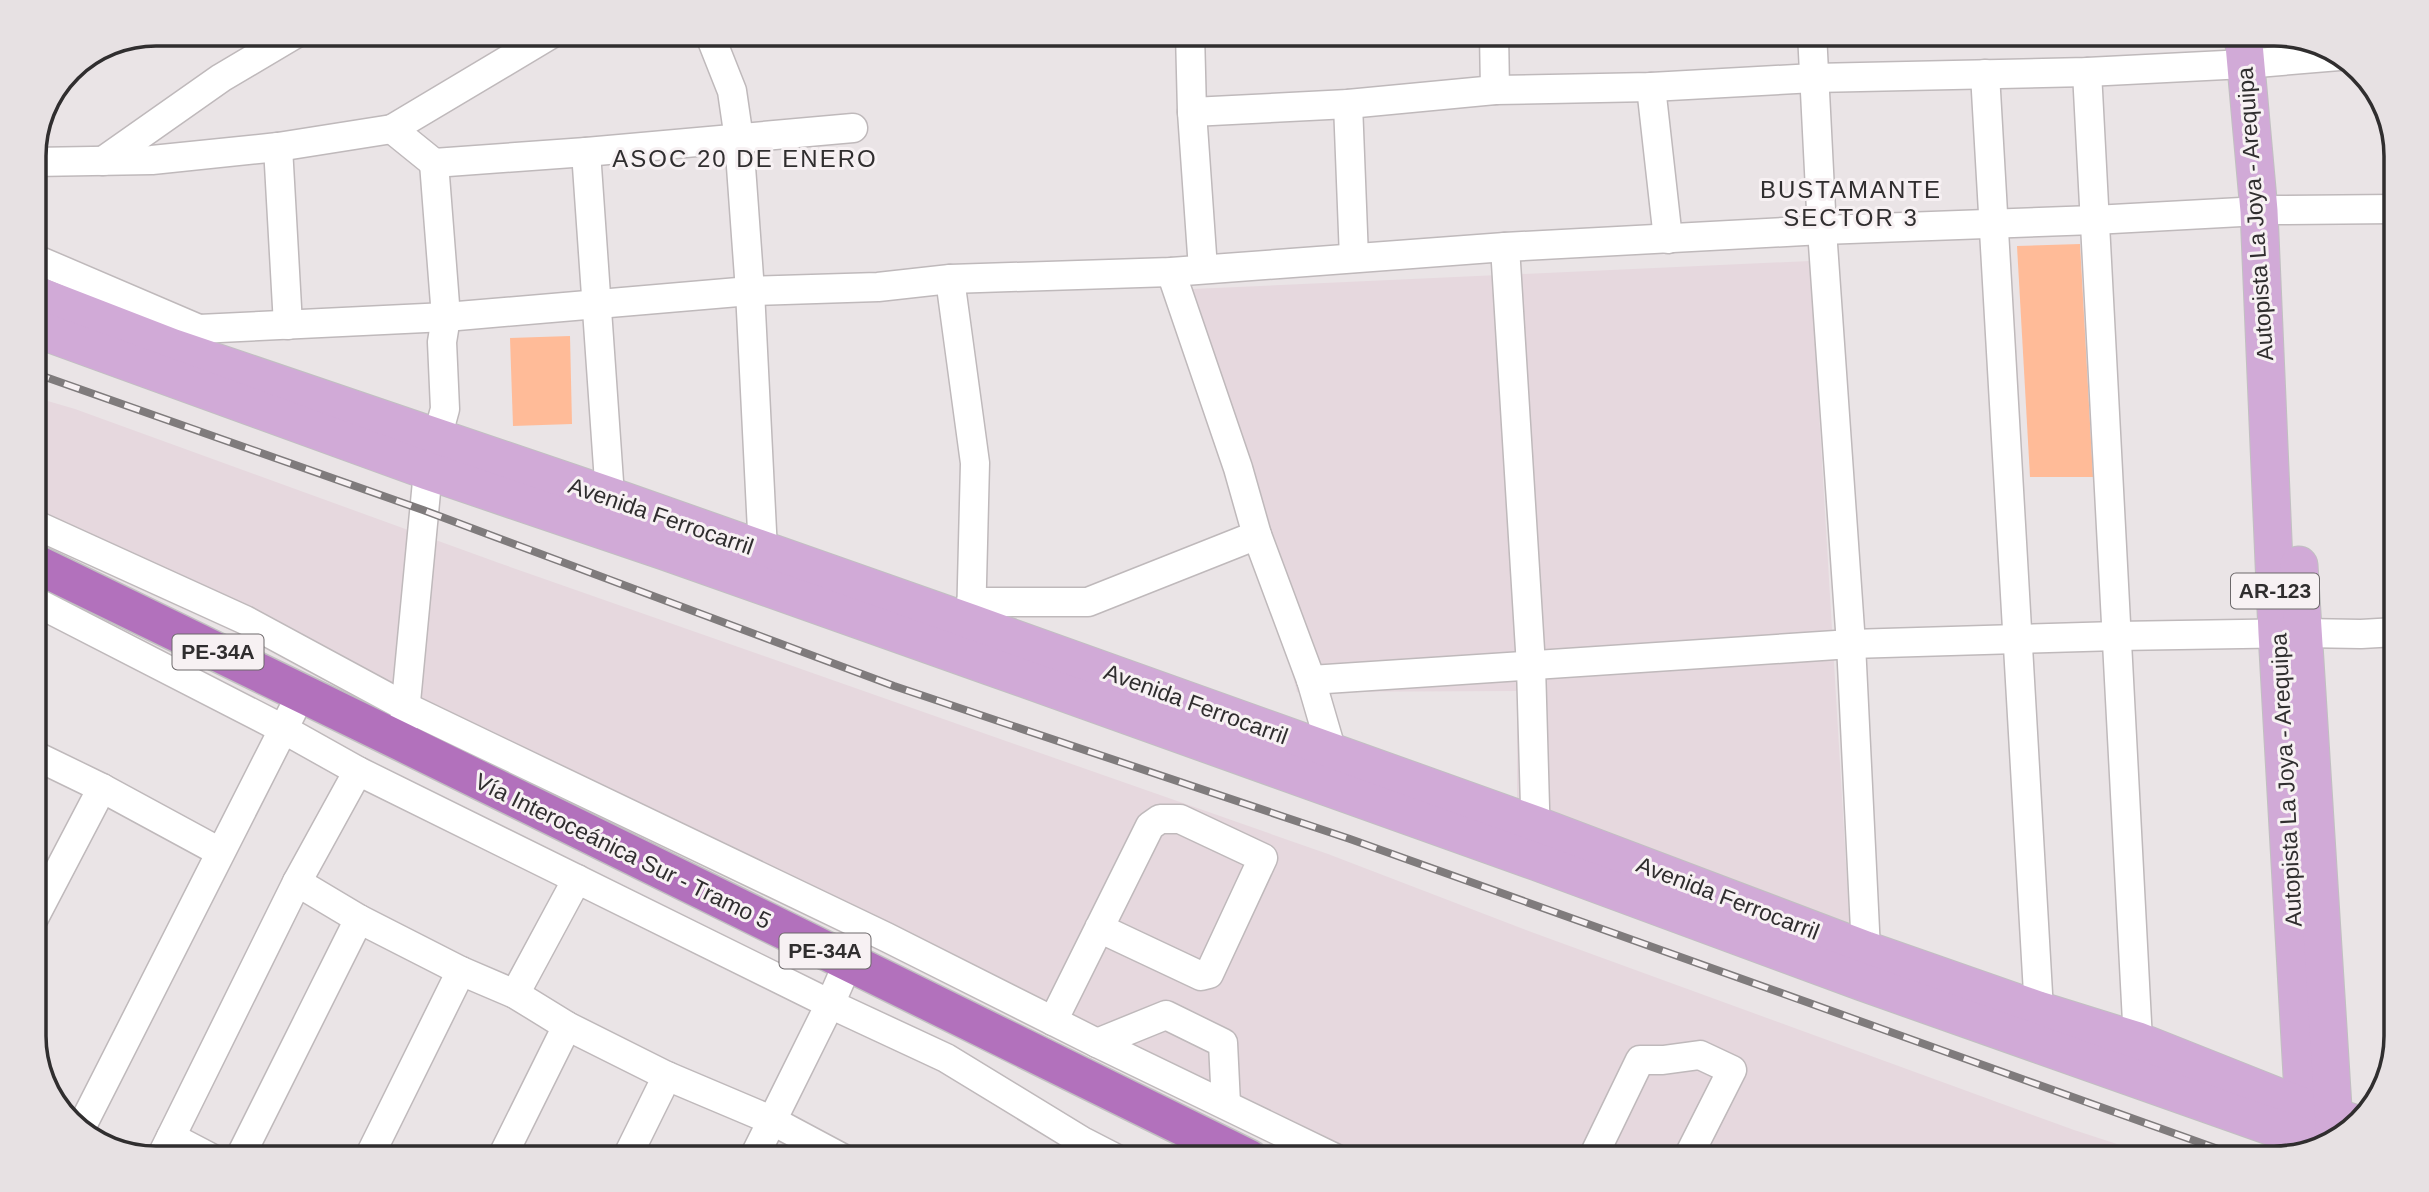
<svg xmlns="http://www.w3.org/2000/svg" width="2429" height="1192" font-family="Helvetica,sans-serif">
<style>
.built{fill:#e6d8de}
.green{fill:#ffbb98}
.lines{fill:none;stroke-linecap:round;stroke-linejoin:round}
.minor-casing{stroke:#bfb9bb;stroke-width:31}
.major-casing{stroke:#c1c0c1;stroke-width:39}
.highway-casing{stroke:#c1c0c1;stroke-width:41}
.minor{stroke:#fff;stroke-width:28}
.major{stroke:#d1aad7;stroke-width:37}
.highway{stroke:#b271bc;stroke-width:38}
.rail-casing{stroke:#7f7b7c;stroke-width:8}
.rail{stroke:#f7f1f3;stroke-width:5;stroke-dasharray:16;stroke-linecap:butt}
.labels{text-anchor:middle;stroke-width:6;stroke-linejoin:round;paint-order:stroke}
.shield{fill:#f7f1f3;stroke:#6c686a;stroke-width:2}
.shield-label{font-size:21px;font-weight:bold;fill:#302e2f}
.street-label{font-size:23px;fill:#302e2f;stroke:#f7f1f3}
.neighbourhood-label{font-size:24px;letter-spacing:2px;fill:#302e2f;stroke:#f7f1f3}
.rim{fill:none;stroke:#302e2f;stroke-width:3.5}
</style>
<rect width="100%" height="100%" fill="#eae4e6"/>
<!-- built -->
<g class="built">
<polygon points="1810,261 1850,931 1517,799 1517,691 1297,692 1192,289"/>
<polygon points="34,397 75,409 499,563 1328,854 1534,933 2074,1130 2163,1159 1306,1159 256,638 34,535"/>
</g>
<!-- green -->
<g class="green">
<polygon points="2080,244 2093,477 2030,477 2017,246"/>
<polygon points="570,336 572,424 513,426 510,338"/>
</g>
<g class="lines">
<defs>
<g id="minor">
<polyline points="709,33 732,91 739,139 750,291 763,551"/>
<polyline points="1190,33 1192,112 1203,269"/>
<polyline points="1494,33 1495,90"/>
<polyline points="1812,33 1822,230 1851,644 1866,950 1864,967"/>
<polyline points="2087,72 2138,1041 2134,1058"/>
<polyline points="1985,74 2040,1028"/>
<polyline points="1651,87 1668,239"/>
<polyline points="1348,104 1354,258"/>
<polyline points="1192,112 1348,104 1495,90 1651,87 1814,78 2087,72 2245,64 2339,56"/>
<polyline points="392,129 434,163 586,152 853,128"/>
<polyline points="278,147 288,325"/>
<polyline points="586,152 610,496"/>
<polyline points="103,161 221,78 297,33"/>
<polyline points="33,162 152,160 278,147 392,129 553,33"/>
<polyline points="1505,247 1531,666 1536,842"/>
<polyline points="33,258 199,329"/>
<polyline points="1171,272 1238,468 1257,535 1311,680 1332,752"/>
<polyline points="950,279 975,463 971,623"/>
<polyline points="164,359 171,347 199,329 446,317 750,291 878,287 950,279 1171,272 1505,247 1822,230 2094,220 2278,210 2396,209"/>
<polyline points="34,524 245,620 406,707 886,937 1097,1043 1337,1159"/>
<polyline points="34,601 283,729 358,771 830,1004 946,1058 1082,1141 1117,1159"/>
<polyline points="971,602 1088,602 1257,535"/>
<polyline points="1311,680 1851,644 2117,636 2303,633 2361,634 2396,632"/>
<polyline points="404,723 428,471 445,409 442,342 446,317 434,163"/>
<polyline points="34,755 102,788 220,852"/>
<polyline points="297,882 359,919 461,971 515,994 567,1026 667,1076 771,1120 844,1159"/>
<polyline points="34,918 102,788"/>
<polyline points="515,994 577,879"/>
<polyline points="1053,1021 1150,826 1160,819 1180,819 1263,858 1209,974 1201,976 1099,928"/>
<polyline points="1097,1043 1166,1015 1223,1043 1226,1104"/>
<polyline points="81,1128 292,712"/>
<polyline points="171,1137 213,1159"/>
<polyline points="160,1159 297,882 358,771"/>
<polyline points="239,1159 359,919"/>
<polyline points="368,1159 461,971"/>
<polyline points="501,1159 567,1026"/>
<polyline points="626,1159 667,1076"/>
<polyline points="753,1159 830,1004 848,963"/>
<polyline points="1592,1159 1640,1060 1663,1060 1700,1055 1732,1070 1687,1159"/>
</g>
<g id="major">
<polyline points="2243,33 2259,211 2277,633 2305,1129"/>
<polyline points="34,294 171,347 610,496 971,623 1536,825 1866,950 2038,1010 2138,1041 2304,1107 2354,1123"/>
<polyline points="34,328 428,471 664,551 989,666 1537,862 1862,982 2284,1131 2326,1143"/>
<polyline points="2299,565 2335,1139"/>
</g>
<polyline id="highway" points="34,563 402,742 1249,1159"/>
</defs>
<!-- minor casing -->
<use href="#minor" class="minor-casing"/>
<!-- major casing -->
<use href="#major" class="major-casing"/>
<!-- highway casing -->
<use href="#highway" class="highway-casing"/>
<!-- minor -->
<use href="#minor" class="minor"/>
<!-- major -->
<use href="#major" class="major"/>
<!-- highway -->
<use href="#highway" class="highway"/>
<defs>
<polyline id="rail" points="34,373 423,510 894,686 1350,839 2246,1159"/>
</defs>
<!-- rail casing -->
<use href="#rail" class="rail-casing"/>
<!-- rail -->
<use href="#rail" class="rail"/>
</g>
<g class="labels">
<!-- shield labels -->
<g class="shield">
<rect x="2231" y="573.5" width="88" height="35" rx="5"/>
<rect x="172.5" y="634.5" width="91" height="35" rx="5"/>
<rect x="779.5" y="933.5" width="91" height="35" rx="5"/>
</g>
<g class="shield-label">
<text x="2275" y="598">AR-123</text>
<text x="218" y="659">PE-34A</text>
<text x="825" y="958">PE-34A</text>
</g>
<!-- street labels -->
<g class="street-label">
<text transform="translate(2255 214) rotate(-94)" y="8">Autopista La Joya - Arequipa</text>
<text transform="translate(661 516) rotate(19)" y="8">Avenida Ferrocarril</text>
<text transform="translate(1196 704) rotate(20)" y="8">Avenida Ferrocarril</text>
<text transform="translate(2286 780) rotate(-93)" y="8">Autopista La Joya - Arequipa</text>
<text transform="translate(623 851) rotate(26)" y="8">Vía Interoceánica Sur - Tramo 5</text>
<text transform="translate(1728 898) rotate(21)" y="8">Avenida Ferrocarril</text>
</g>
<!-- neighbourhood labels -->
<g class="neighbourhood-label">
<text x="745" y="167">ASOC 20 DE ENERO</text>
<text x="1851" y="198">BUSTAMANTE<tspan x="1851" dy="28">SECTOR 3</tspan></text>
</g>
</g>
<!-- crop -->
<path d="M0 0H2429V1192H0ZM156 46H2274A110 110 0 0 1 2384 156V1036A110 110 0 0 1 2274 1146H156A110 110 0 0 1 46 1036V156A110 110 0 0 1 156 46Z" fill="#e7e1e3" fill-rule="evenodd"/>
<path class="rim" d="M156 46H2274A110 110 0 0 1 2384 156V1036A110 110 0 0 1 2274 1146H156A110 110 0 0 1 46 1036V156A110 110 0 0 1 156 46Z"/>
</svg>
